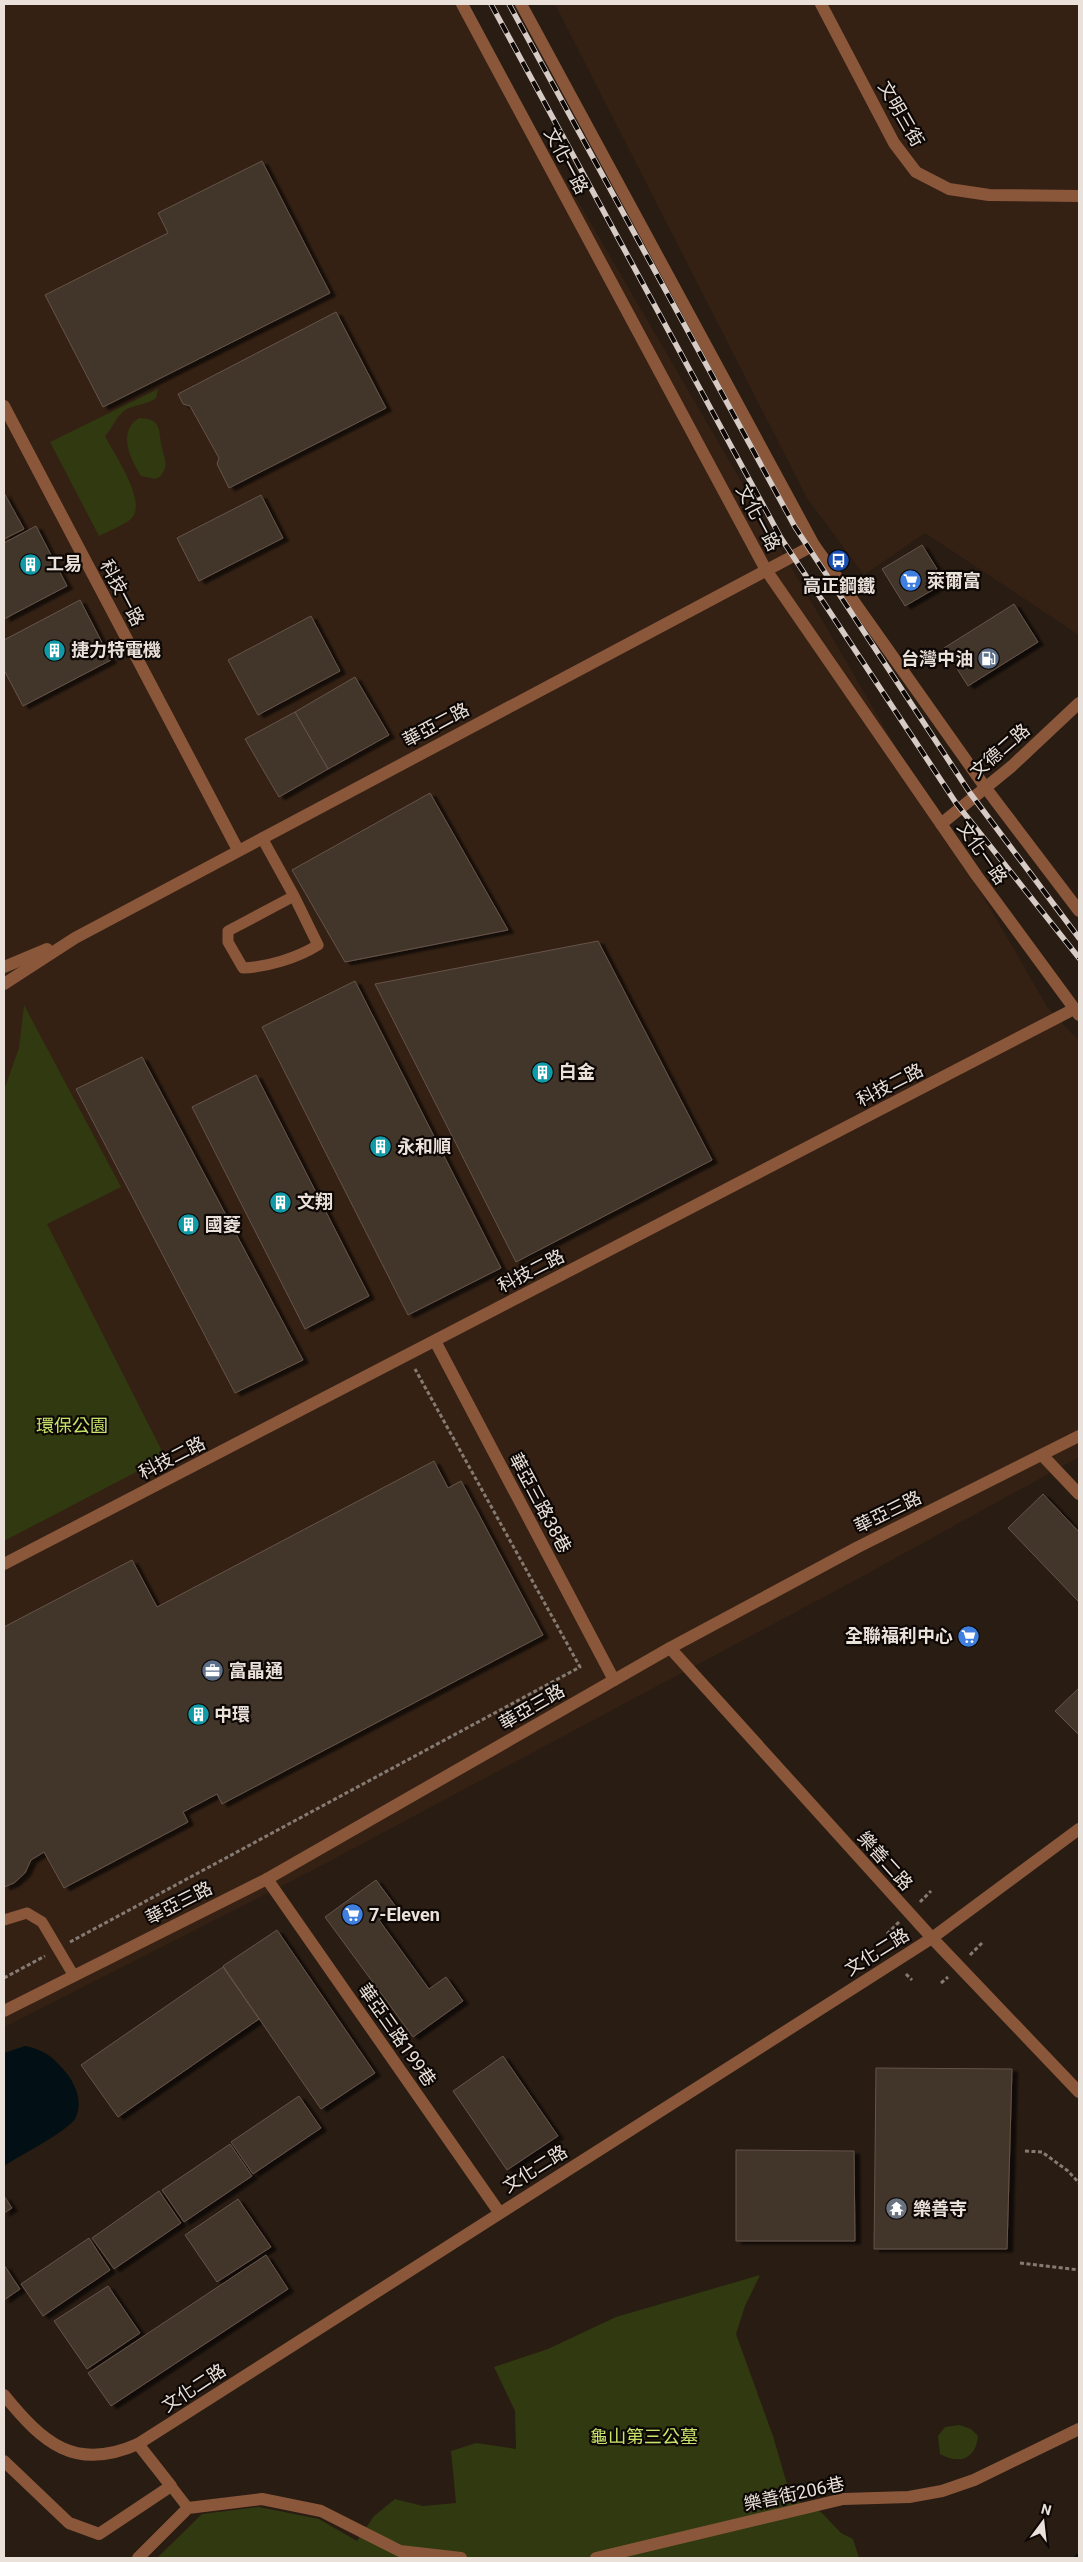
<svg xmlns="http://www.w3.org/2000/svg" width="1083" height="2562" font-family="Roboto,'Noto Sans TC',sans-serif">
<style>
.built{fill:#342114}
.green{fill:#30390f}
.water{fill:#020f14}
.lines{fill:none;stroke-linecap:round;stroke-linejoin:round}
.stream{stroke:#020f14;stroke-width:6}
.building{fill:#43342a;stroke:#65544a;filter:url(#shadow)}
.path{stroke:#867b73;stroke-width:3;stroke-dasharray:4 2.5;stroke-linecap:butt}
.service{stroke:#8b573a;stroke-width:11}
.minor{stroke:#8b573a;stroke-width:12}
.tertiary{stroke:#8b573a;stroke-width:12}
.rail-casing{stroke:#d6cbc5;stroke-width:5.5}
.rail{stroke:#0d0805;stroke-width:4;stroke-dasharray:11;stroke-linecap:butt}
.labels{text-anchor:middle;stroke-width:4.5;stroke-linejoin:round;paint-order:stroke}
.street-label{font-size:18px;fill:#ebe1db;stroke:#0d0805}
.poi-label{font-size:18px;font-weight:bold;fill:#ebe1db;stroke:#0d0805;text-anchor:start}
.park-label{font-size:18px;fill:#c8e369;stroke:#0d0805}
</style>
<defs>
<filter id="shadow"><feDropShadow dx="5.5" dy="3" stdDeviation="1" flood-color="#0009"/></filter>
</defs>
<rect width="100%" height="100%" fill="#291c13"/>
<!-- built -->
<g class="built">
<polygon points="4,4 463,4 1048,1008 1079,1041 1079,1457 863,1576 313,1870 4,2027"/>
<polygon points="555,4 1079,4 1079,635 925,533 864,575 807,498"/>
</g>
<!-- green -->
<g class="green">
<path d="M158 389 156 398C147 405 137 404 127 409 115 416 114 427 105 436 113 453 150 504 130 520 121 526 109 531 99 536L50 442Z"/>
<path d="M139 418C163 419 158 430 162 448 165 460 169 466 160 477L155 479 141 476C130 458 117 432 139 418Z"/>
<polygon points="24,1005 121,1187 47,1224 165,1457 4,1541 4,1090 19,1048"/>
<polygon points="760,2275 745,2306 736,2334 773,2436 791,2498 821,2512 841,2533 853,2539 859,2558 157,2558 202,2514 259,2507 319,2519 357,2541 374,2516 395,2499 423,2506 456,2503 451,2451 476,2443 516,2449 515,2411 494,2367 548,2349 616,2317"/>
<path d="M959 2425 971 2429 978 2436C976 2459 959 2465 940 2454L938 2436 945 2427Z"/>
</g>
<!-- water -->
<path class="water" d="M25 2046C46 2050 55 2059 68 2075 77 2088 83 2104 75 2119 66 2132 19 2156 4 2166V2053Z"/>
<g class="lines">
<!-- stream -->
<polyline class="stream" points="1077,2558 1079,2556"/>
</g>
<!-- building -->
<g class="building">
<polygon points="262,161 330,293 103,407 45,295 168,233 158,213"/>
<polygon points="336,312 386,408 229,488 217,464 219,458 190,406 183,404 178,394"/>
<polygon points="4,493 24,529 4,539"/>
<polygon points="261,495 283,538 199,581 177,538"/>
<polygon points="36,526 67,586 4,619 4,543"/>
<polygon points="922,545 937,569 928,575 936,588 905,606 882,569"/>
<polygon points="80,600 111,660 23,706 4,670 4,640"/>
<polygon points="1014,604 1038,642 968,686 944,648"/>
<polygon points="311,616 340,671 258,715 228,660"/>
<polygon points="355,677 389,735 328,769 295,712"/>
<polygon points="295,712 328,769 279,797 245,739"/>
<polygon points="430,793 508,930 345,962 292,870"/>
<polygon points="598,941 712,1160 516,1262 375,984"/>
<polygon points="355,981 501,1268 408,1315 262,1027"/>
<polygon points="142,1057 303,1360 235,1393 76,1089"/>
<polygon points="256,1075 369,1296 305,1329 192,1107"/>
<polygon points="434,1461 448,1488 461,1481 543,1635 222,1804 217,1794 183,1812 188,1822 64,1888 44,1852 31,1860 25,1873 14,1883 4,1887 4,1627 132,1560 157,1607"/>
<polygon points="1043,1494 1079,1532 1079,1602 1008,1528"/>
<polygon points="1079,1688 1079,1735 1055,1711"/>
<polygon points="376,1880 396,1907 379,1920 429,1989 446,1977 463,2001 413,2037 325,1917"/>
<polygon points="277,1930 375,2073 321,2109 223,1966"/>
<polygon points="223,1967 259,2019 118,2117 81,2065"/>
<polygon points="503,2056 558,2136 507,2170 453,2091"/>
<polygon points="876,2068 1012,2069 1007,2249 874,2249"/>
<polygon points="299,2096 321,2128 253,2174 231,2142"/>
<polygon points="230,2144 252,2176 184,2222 162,2190"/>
<polygon points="736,2150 854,2151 855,2241 736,2241"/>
<polygon points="159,2191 181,2223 114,2269 92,2238"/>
<polygon points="4,2196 12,2208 4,2213"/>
<polygon points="238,2199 271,2247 217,2282 185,2235"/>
<polygon points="89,2238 110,2270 43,2316 21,2284"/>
<polygon points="266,2255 288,2289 111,2406 88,2373"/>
<polygon points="4,2265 20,2289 4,2300"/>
<polygon points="108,2286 140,2333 87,2369 54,2321"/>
</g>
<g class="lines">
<!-- path -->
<g class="path">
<polyline points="920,1902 931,1891"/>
<polyline points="887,1934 899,1922"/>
<polyline points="70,1942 580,1667 415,1369"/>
<polyline points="970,1955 982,1943"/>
<polyline points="906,1974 912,1980"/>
<polyline points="4,1978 45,1956"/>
<polyline points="941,1983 948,1977"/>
<polyline points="1025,2151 1042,2152 1068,2171 1079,2183"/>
<polyline points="1020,2263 1079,2270"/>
</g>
<!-- service -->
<g class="service">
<path d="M262 838 294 896 318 945C297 958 268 967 243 968L228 942V931L294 896"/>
<polyline points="4,1920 27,1913 42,1922 74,1976"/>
<polyline points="171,2486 188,2508"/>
</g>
<!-- minor -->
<g class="minor">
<polyline points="821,4 894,143 916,172 949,189 989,195 1079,196"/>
<polyline points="4,406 238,850"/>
<polyline points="941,824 1012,766 1079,703"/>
<polyline points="4,967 47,949"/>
<polyline points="4,984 75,938 814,545"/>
<polyline points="435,1341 614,1680"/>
<polyline points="1042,1455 1079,1494"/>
<polyline points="4,1564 1074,1009"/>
<polyline points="670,1648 932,1938 1079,2092"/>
<polyline points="267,1879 499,2212"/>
<path d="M4 2395C43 2443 75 2472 138 2444L932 1938 1079 1829"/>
<polyline points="4,2461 69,2523 99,2534 171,2486 138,2444"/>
<polyline points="138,2558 188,2508 262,2499 321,2511 400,2551 461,2558"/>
<polyline points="596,2558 843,2499 909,2497 942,2491 974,2480 1079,2429"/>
</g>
<!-- tertiary -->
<g class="tertiary">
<polyline points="462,4 766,570 977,876 1079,1015"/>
<polyline points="521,4 814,545 985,787 1079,911"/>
<polyline points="4,2011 267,1879 670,1648 858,1547 1079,1436"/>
</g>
<defs>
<g id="rail">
<polyline points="491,4 781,538 956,803 1079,958"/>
<polyline points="509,4 795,527 970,793 1079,938"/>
</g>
</defs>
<!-- rail casing -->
<use href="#rail" class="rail-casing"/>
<!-- rail -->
<use href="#rail" class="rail"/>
</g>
<!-- icons -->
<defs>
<symbol id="bus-disc" viewBox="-11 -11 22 22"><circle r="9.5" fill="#1a4fb4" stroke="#0d0805"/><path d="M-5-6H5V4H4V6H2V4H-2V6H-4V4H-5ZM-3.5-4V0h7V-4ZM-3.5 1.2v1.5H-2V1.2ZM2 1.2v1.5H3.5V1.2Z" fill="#fff"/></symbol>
<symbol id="building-disc" viewBox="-11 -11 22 22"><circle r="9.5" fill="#0f9aa8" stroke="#0d0805"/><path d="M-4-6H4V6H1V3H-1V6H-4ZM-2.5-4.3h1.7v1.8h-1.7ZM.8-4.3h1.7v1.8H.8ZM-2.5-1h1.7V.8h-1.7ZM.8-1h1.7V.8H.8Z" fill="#fff"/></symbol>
<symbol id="supermarket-disc" viewBox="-11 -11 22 22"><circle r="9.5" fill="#3f7fe0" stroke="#0d0805"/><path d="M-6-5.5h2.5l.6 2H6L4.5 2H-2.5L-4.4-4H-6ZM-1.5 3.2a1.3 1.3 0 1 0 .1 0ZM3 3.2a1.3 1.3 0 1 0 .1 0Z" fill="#fff"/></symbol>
<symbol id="fuel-disc" viewBox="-11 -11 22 22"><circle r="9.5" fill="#5c6f8a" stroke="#0d0805"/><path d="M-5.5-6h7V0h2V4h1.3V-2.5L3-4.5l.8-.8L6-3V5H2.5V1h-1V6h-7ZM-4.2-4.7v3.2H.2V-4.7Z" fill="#fff"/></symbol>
<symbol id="office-disc" viewBox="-11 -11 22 22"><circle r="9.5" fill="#5c6f8a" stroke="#0d0805"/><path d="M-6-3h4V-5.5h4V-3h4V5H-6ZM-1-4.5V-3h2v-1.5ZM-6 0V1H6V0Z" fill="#fff"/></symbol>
<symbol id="temple-disc" viewBox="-11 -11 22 22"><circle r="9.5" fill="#6b7280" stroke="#0d0805"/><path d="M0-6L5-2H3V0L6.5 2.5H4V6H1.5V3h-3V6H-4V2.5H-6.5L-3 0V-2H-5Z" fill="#fff"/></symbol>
</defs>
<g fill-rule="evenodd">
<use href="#bus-disc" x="826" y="548" width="25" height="25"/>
<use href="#building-disc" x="18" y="552" width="25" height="25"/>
<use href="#supermarket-disc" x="898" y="568" width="25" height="25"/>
<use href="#building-disc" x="42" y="638" width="25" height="25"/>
<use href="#fuel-disc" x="976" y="646" width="25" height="25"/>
<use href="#building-disc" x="530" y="1060" width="25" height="25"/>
<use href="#building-disc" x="368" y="1134" width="25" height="25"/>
<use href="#building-disc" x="268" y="1190" width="25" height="25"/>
<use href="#building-disc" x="176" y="1212" width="25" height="25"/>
<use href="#supermarket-disc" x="956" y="1624" width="25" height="25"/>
<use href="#office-disc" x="200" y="1658" width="25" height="25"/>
<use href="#building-disc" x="186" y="1702" width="25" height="25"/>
<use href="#supermarket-disc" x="340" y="1902" width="25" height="25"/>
<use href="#temple-disc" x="884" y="2196" width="25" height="25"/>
</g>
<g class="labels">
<!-- street labels -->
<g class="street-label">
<text transform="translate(901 114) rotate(60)" y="6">文明三街</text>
<text transform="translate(566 161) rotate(62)" y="6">文化一路</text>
<text transform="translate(758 518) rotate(62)" y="6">文化一路</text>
<text transform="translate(122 593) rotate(62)" y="6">科技一路</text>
<text transform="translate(436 725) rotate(-28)" y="6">華亞二路</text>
<text transform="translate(1000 751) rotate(-41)" y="6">文德二路</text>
<text transform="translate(982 853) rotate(55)" y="6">文化一路</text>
<text transform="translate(890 1085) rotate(-27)" y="6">科技二路</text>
<text transform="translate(531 1271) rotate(-27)" y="6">科技二路</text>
<text transform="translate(172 1458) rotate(-27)" y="6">科技二路</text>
<text transform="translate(540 1503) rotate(62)" y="6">華亞三路38巷</text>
<text transform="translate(888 1512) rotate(-26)" y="6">華亞三路</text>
<text transform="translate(532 1707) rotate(-30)" y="6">華亞三路</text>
<text transform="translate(885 1861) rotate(48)" y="6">樂善二路</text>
<text transform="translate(179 1903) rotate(-27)" y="6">華亞三路</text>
<text transform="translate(877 1952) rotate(-32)" y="6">文化二路</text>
<text transform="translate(397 2035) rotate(55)" y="6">華亞三路199巷</text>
<text transform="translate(535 2169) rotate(-32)" y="6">文化二路</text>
<text transform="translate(194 2388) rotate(-33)" y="6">文化二路</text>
<text transform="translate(794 2494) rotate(-12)" y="6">樂善街206巷</text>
</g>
<!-- poi labels -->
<g class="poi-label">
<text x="46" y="570">工易</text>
<text x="927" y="587">萊爾富</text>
<text x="839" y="592" text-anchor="middle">高正鋼鐵</text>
<text x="71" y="656">捷力特電機</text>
<text x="973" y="665" text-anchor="end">台灣中油</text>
<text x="559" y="1078">白金</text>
<text x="397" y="1153">永和順</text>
<text x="297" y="1208">文翔</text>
<text x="205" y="1231">國菱</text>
<text x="953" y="1642" text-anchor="end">全聯福利中心</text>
<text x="229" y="1677">富晶通</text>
<text x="214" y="1721">中環</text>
<text x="369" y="1921">7-Eleven</text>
<text x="913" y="2215">樂善寺</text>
</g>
<!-- park labels -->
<g class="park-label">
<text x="72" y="1432">環保公園</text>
<text x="644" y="2443">龜山第三公墓</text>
</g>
</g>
<!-- border -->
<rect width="1083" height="2562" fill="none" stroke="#ebe1db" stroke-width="10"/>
<!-- north arrow -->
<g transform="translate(1043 2522) rotate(15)" stroke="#0d0805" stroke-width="4" paint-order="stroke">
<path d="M0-4L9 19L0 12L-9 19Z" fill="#ebe1db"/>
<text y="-8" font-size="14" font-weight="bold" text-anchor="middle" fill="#ebe1db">N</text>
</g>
</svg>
